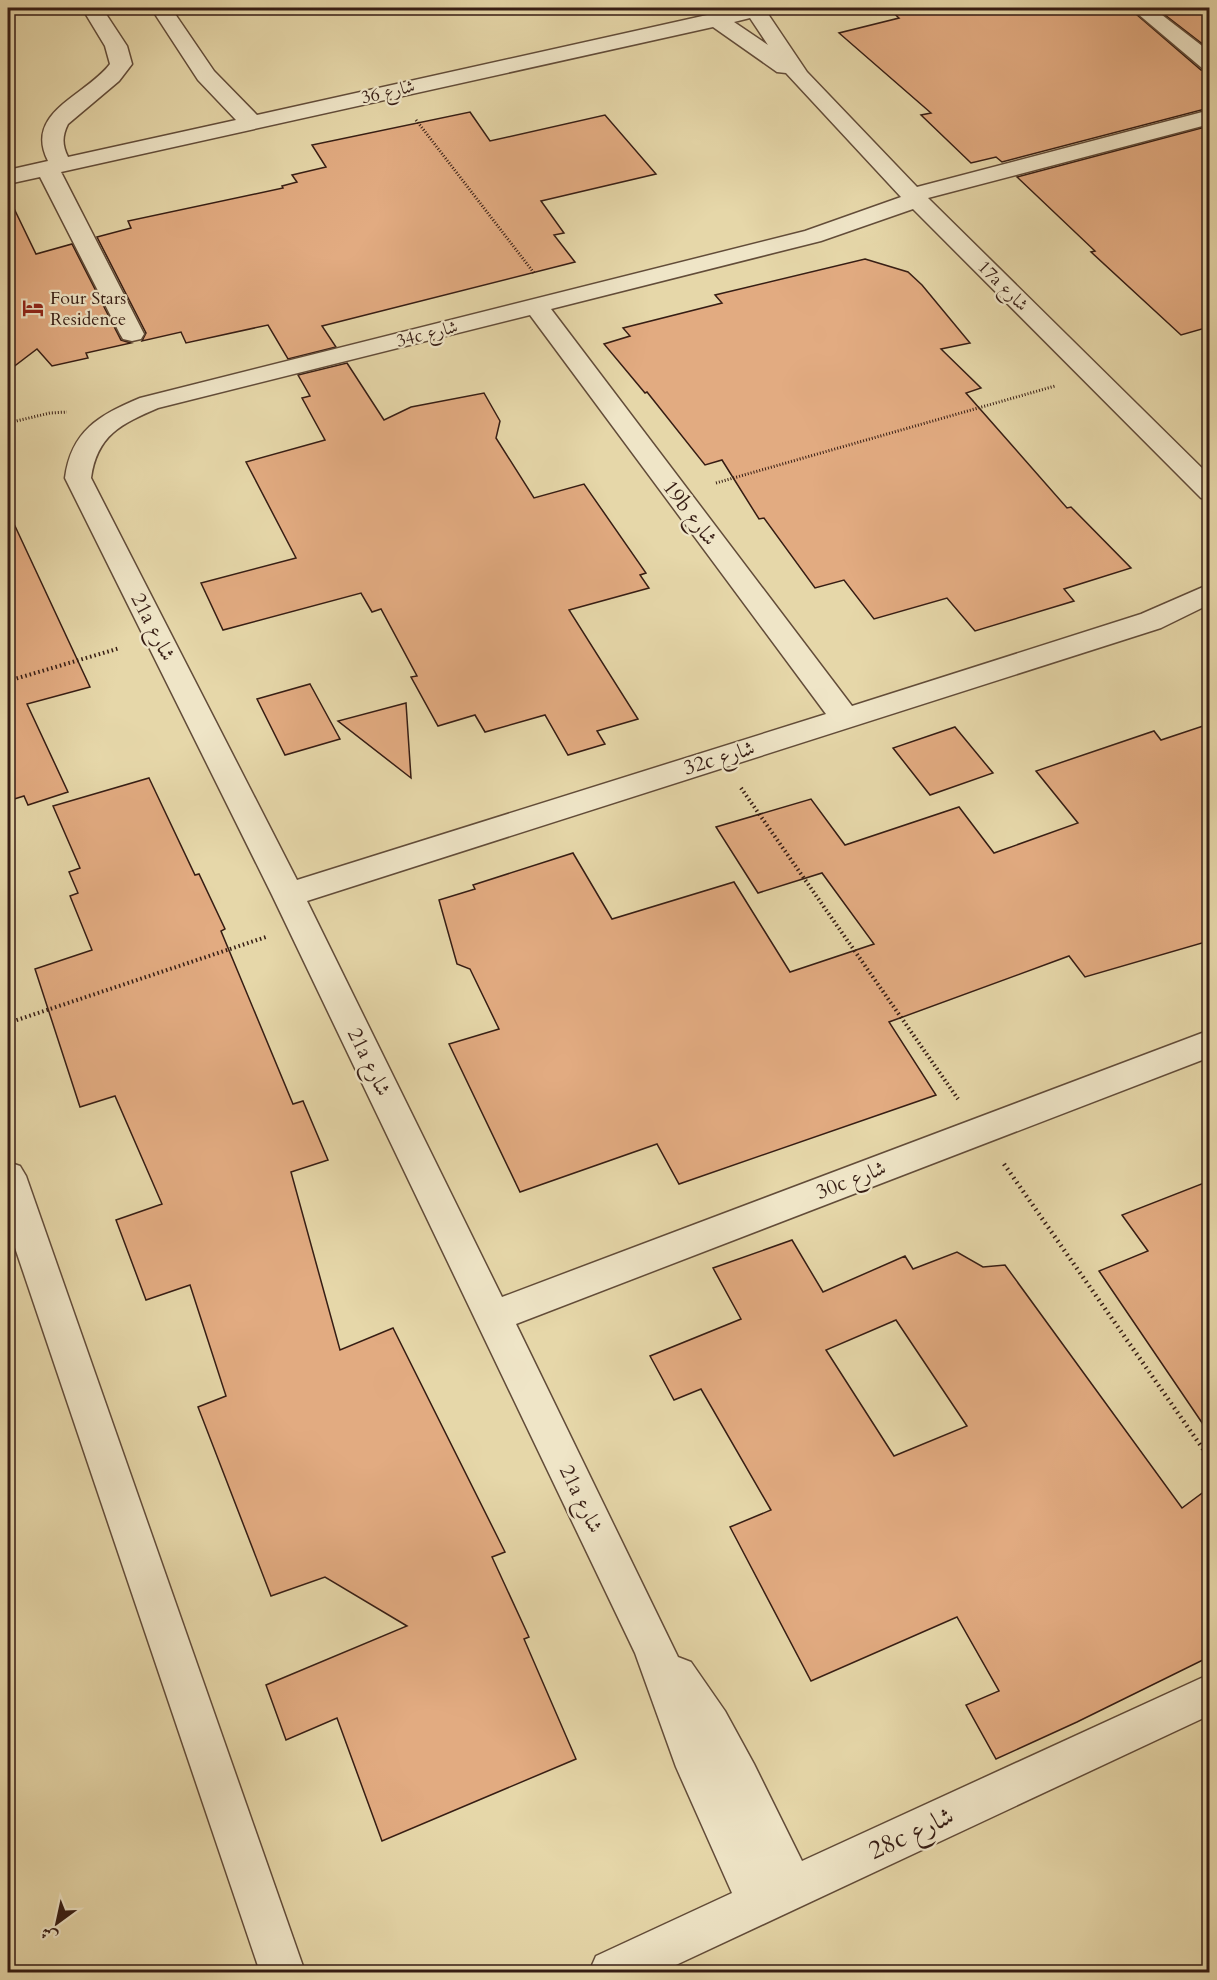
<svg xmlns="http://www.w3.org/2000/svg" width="1217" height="1980" font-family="Cardo,Amiri,serif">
	<rect width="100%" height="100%" fill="#e6d7a9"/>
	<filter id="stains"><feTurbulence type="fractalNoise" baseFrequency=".00333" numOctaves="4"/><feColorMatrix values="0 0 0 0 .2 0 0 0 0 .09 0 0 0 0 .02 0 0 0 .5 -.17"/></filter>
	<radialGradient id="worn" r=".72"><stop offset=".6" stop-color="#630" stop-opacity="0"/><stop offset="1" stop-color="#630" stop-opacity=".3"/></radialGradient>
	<!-- building -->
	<g fill="#e2ab81" stroke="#361d14" stroke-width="1.5" fill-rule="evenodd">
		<polygon points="888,8 1129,8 1201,70 1209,71 1209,108 1002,162 996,157 971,163 921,115 931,113 839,33 899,18"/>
		<polygon points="1156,8 1209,8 1209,49"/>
		<polygon points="470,112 490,141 605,115 656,174 541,201 564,233 554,235 575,262 322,326 336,347 288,359 268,325 186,343 181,332 142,341 146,333 97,237 131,228 128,221 283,188 282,186 297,182 292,175 326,167 312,145"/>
		<polygon points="1209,126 1209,327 1181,335 1091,252 1095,251 1017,177"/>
		<polygon points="8,196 36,254 72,244 121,340 131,343 86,353 88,358 52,366 37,349 8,371"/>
		<polygon points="865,259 908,272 922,285 970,343 941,349 981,388 966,393 1067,508 1071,507 1131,568 1064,589 1074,601 975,631 947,598 874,619 844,580 815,588 764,518 759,519 722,460 705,465 647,392 645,393 604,344 630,336 623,328 722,303 715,295"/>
		<polygon points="347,363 384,420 411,407 484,393 500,421 496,438 534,498 584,484 646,573 640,575 649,588 569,610 638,719 597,731 605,744 568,755 545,715 485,732 475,715 438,726 411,677 417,676 381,609 372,612 361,593 223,630 201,583 296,558 246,462 325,440 302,398 310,396 298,375"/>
		<polygon points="8,511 90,687 27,704 68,792 28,805 24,796 8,801"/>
		<polygon points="310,684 340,739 285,755 257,699"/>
		<polygon points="406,703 411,778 338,721"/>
		<polygon points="1209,724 1209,941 1085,977 1069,956 889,1022 936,1095 679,1184 657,1144 520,1192 449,1044 499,1029 470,969 457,964 439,900 475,889 473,885 573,853 612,919 734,882 790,972 874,944 822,873 758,893 716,827 811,799 845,845 959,807 994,853 1078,823 1036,771 1154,731 1161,740"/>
		<polygon points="955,727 993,773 930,795 893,748"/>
		<polygon points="149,778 195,875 199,874 225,929 221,931 293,1104 303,1101 328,1160 291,1172 340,1350 393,1328 505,1552 492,1557 529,1637 524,1639 576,1759 382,1841 337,1718 286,1740 266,1685 407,1626 325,1577 271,1596 198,1407 226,1396 190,1285 146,1300 116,1220 162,1204 115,1096 80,1107 35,969 92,950 70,896 78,893 69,872 80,868 53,806"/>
		<polygon points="1209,1181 1209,1433 1099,1271 1148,1251 1122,1215"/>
		<path d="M792,1240L823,1292L905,1256L913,1269L957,1252L983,1267L1005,1265L1182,1508L1209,1488V1657L1077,1722L996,1759L966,1705L999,1691L957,1617L811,1681L730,1527L771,1510L701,1389L674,1400L650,1356L741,1319L713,1268ZM896,1320L967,1426L894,1456L826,1350Z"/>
	</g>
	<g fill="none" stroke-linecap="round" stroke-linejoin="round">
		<defs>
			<g id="minor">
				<path d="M82,8H102L127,46L132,64L119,81L68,124C62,136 62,145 68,157L236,120L198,80L151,8H171L214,71L257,115L716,13L742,8H778L775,12L768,14L807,72L917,187L1210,110V124L928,198L1210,476V500L1201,498L913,209L821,241L551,309L852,706L1141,614L1210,584V604L1161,628L307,901L502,1297L1210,1030V1057L516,1324L678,1657L691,1662L725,1711L754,1764L802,1861L1210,1674V1715L661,1972H589L596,1956L732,1893L676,1767L635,1653L272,895L65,478C71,431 99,415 140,398L805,231L901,197L786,73L777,72L713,27L61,172L144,334L141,339L132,341L123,339L120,334L40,177L8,184V170L48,161C23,112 86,96 110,64L105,46ZM750,18L768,45L734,22ZM530,315L826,714L297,880L91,478C97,435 121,424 158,408Z"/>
				<polygon points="1131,8 1153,8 1210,52 1210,69 1202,68"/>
				<polygon points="8,1162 20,1166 26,1176 305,1972 260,1972 8,1227"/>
			</g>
		</defs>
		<!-- minor casing -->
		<use href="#minor" stroke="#624c39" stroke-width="3"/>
		<!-- path-far2 -->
		<g stroke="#361d14" stroke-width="3" stroke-dasharray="1 2" stroke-linecap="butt">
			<polyline points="416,120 534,273"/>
			<polyline points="8,423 50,413 67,412"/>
			<polyline points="716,483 1055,386"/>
		</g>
		<!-- path-far1 -->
		<g stroke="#361d14" stroke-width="4" stroke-dasharray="1.5 3" stroke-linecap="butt">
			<polyline points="8,681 120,648"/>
			<polyline points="741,788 958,1099"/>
			<polyline points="8,1023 266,937"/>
		</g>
		<!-- path -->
		<polyline stroke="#361d14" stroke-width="4.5" stroke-dasharray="1.5 4" stroke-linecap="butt" points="1004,1164 1210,1459"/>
		<!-- minor -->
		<use href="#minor" fill="#efe5c7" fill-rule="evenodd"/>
	</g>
	<!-- icons -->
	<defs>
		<symbol id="hotel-bare" viewBox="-9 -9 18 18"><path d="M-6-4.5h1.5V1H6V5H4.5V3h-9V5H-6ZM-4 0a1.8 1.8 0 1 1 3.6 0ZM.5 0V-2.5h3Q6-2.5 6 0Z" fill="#8f2418" stroke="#efe5c7" stroke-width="2.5" paint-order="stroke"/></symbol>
	</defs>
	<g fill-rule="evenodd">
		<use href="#hotel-bare" x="18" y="293" width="30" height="30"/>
	</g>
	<g text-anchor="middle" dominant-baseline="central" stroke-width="4.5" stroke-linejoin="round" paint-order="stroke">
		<!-- far-street labels -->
		<g font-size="18" fill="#361d14" stroke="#efe5c7">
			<text transform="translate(388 92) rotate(-13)">شارع 36</text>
			<text transform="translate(1003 286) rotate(45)">17a شارع</text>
			<text transform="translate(427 334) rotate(-14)">34c شارع</text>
		</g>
		<!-- far-poi labels -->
		<g font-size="18" fill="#361d14" stroke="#efe5c7" text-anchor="start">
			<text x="50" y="298">Four Stars<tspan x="50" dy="21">Residence</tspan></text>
		</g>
		<!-- street labels -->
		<g font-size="21" fill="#361d14" stroke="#efe5c7">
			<text transform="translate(690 513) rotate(53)">19b شارع</text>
			<text transform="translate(153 627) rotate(63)">21a شارع</text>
			<text transform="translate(719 758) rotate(-17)">32c شارع</text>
			<text transform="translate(369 1062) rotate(64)">21a شارع</text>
			<text transform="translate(851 1180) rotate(-21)">30c شارع</text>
			<text transform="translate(581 1499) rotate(64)">21a شارع</text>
		</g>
		<!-- near-street labels -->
		<g font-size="26" fill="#361d14" stroke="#efe5c7">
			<text transform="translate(911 1833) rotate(-25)">28c شارع</text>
		</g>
	</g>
	<!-- margin -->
	<rect width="1217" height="1980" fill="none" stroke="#e6d7a9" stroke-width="30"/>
	<rect x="9" y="9" width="1199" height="1962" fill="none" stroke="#361d14" stroke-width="3"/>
	<rect x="15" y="15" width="1187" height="1950" fill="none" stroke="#361d14" stroke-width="1.5"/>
	<!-- north arrow -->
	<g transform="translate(57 1923) rotate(213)" stroke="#efe5c7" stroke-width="4.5" paint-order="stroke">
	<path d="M0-4.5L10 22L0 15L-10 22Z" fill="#361d14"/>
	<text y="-9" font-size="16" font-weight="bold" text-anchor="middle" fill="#361d14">ش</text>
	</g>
	<rect width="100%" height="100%" filter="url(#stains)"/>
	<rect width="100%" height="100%" fill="url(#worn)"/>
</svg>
